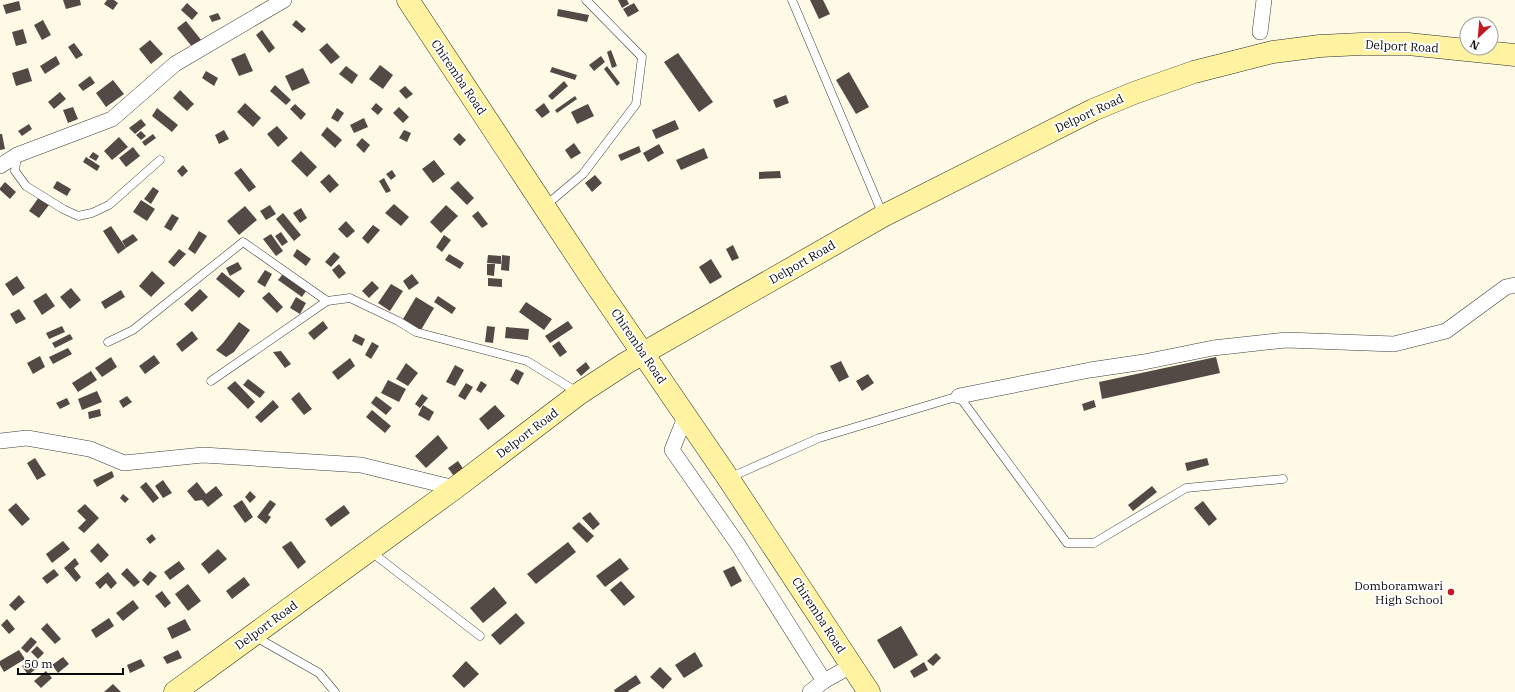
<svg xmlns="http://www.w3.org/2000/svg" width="1515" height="692" font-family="'IBM Plex Serif',serif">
	<rect width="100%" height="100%" fill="#fffae6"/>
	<!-- building -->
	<g fill="#534a45">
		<polygon points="63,0 80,0 81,5 66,9"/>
		<polygon points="107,0 114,0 118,3 113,10 104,4"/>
		<polygon points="618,0 627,0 629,4 622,8"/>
		<polygon points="810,0 823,0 830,14 819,19"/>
		<polygon points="19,1 21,10 6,14 3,5"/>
		<polygon points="187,3 198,13 192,20 181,10"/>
		<polygon points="634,3 639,11 628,17 623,9"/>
		<polygon points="558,9 589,15 587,22 557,16"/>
		<polygon points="218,13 221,19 212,22 209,16"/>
		<polygon points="43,20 51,35 42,40 34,25"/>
		<polygon points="296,20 306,29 302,33 292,25"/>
		<polygon points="186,21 202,41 193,48 177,28"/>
		<polygon points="23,29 27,43 16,46 12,32"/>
		<polygon points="262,30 275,48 269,53 256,35"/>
		<polygon points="150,40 163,54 151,64 139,49"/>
		<polygon points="74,43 83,55 76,59 68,47"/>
		<polygon points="327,43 340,57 331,64 319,50"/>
		<polygon points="611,50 617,66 612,68 607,52"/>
		<polygon points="245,53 253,71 239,76 231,59"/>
		<polygon points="678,53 713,102 699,112 664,62"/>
		<polygon points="56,56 60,64 45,74 40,66"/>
		<polygon points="601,56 605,62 594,71 589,65"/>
		<polygon points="380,65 393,75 383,89 369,79"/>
		<polygon points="346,66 358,75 352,84 339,74"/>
		<polygon points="607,66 620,83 617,86 604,69"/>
		<polygon points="552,67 577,75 575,80 550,72"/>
		<polygon points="28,68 32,81 16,86 12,73"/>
		<polygon points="303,68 310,83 292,91 285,76"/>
		<polygon points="206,71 218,78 214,86 202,78"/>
		<polygon points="849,72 869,107 856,114 836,80"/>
		<polygon points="90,76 95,83 83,91 78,85"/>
		<polygon points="113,80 124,94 106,107 96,93"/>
		<polygon points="564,81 568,86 552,100 548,96"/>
		<polygon points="275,85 291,100 286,105 270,91"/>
		<polygon points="405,86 413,94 406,99 399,91"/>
		<polygon points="180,90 194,104 187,111 173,98"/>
		<polygon points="60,92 66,99 54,109 48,102"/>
		<polygon points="786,95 789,103 776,108 773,100"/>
		<polygon points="575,96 577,99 557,113 555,110"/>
		<polygon points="245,103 261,118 253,127 237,112"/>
		<polygon points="376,103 383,109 378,115 371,109"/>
		<polygon points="544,103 550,112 542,118 535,110"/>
		<polygon points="295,104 306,114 301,120 290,109"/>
		<polygon points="588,104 594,116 577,124 571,112"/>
		<polygon points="73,107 78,119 68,123 63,110"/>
		<polygon points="399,107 409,117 403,123 393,113"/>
		<polygon points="157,108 178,125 172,132 152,116"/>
		<polygon points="337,108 344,113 338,122 331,118"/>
		<polygon points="364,118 368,127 354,133 350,125"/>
		<polygon points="141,119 146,125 135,134 129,128"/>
		<polygon points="675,120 679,129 656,139 652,130"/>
		<polygon points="29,124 32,129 22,136 18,131"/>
		<polygon points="277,126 288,138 278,147 267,134"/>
		<polygon points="327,127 342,140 335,148 321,135"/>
		<polygon points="224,130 229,139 219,144 215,135"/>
		<polygon points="404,130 411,133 407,142 399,138"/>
		<polygon points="141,131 146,136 141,140 136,135"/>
		<polygon points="459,133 466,140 460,146 453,139"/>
		<polygon points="0,134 2,134 5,149 0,150"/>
		<polygon points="153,134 156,138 145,146 142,142"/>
		<polygon points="119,137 128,147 112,160 104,151"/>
		<polygon points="362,138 370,145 364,153 356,145"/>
		<polygon points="574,143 581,153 571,159 565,150"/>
		<polygon points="659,144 664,153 648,162 643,153"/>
		<polygon points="639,146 641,152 621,161 618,155"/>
		<polygon points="133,147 140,156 126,167 119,158"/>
		<polygon points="704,148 708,158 681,170 676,160"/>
		<polygon points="301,151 317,167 307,177 291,161"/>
		<polygon points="93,152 99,156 96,161 89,157"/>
		<polygon points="86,157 100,166 97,171 83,162"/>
		<polygon points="434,160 445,174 433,183 422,169"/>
		<polygon points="183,165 188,171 182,177 177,171"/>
		<polygon points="241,168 256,187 249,192 234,173"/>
		<polygon points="392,170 396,176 391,180 386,174"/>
		<polygon points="780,171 781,178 759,179 759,172"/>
		<polygon points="329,174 339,185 330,193 320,182"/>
		<polygon points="595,175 602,183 592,192 585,183"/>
		<polygon points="384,178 391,191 386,193 379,181"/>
		<polygon points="57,181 71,189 67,196 53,188"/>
		<polygon points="458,181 474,198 467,205 450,188"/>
		<polygon points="5,182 16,192 10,199 0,190 0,188"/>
		<polygon points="153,187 159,191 151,204 144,199"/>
		<polygon points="39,197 49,205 39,218 29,211"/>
		<polygon points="141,200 155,209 147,221 133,212"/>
		<polygon points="394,204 409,217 401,226 385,213"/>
		<polygon points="270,205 276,214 266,220 260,211"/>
		<polygon points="446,205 458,216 441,233 430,222"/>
		<polygon points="245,206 257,220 239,235 227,221"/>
		<polygon points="301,208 307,218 300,223 293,213"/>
		<polygon points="478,211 488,224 482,228 472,216"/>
		<polygon points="283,213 301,235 294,241 276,219"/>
		<polygon points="172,214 179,218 171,231 164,227"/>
		<polygon points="346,221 355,231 347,238 338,229"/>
		<polygon points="373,225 380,230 368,244 362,238"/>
		<polygon points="111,226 126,248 118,254 103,231"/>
		<polygon points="199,231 207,236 195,254 188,249"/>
		<polygon points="281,232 288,242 282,246 275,236"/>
		<polygon points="133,234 138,240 126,248 122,241"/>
		<polygon points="271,234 283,251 276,256 263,239"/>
		<polygon points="444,235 451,240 442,252 436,247"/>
		<polygon points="733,245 739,258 732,261 726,249"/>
		<polygon points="179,249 186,254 174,267 168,262"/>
		<polygon points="297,249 311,259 306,266 293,256"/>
		<polygon points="334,252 340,257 331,267 325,262"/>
		<polygon points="449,254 464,263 460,269 445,260"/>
		<polygon points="488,255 501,256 501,264 487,263"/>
		<polygon points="502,255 510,256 509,271 501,270"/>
		<polygon points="711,259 722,277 710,284 699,267"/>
		<polygon points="238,262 242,269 230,276 226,268"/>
		<polygon points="339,264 346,273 339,279 332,270"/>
		<polygon points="487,264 495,264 494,276 487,275"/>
		<polygon points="265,270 272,274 265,287 257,282"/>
		<polygon points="152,271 165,283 151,297 139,286"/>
		<polygon points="222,272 245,291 239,298 216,279"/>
		<polygon points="283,274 306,291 302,297 278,280"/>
		<polygon points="412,274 419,283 409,290 403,281"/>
		<polygon points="17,276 25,288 13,296 5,284"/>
		<polygon points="488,278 502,279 502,287 488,286"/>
		<polygon points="372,281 379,288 369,298 362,291"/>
		<polygon points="391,284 403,291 390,311 378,303"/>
		<polygon points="71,288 81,300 70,309 60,297"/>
		<polygon points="200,289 208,297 192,312 184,304"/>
		<polygon points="121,290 125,297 105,309 101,302"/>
		<polygon points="269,292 283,307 277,313 262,298"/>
		<polygon points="46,293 55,306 42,315 33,301"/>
		<polygon points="438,296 456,308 452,314 434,302"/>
		<polygon points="296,297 306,303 300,314 290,308"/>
		<polygon points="416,297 434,308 421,330 403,319"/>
		<polygon points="526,302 552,319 544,330 519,312"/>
		<polygon points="19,309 26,319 16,324 10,314"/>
		<polygon points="323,321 328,328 314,340 308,333"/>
		<polygon points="568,321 573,328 550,343 545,336"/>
		<polygon points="239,322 250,330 234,352 226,357 216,350 223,343"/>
		<polygon points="62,326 65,332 49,339 46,333"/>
		<polygon points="487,326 495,327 493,343 485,342"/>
		<polygon points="506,327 529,329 528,340 505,338"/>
		<polygon points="192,331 198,339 182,352 176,344"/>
		<polygon points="70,334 73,339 55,348 52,343"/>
		<polygon points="355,334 365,339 362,346 352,341"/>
		<polygon points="559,341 567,352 560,357 552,346"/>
		<polygon points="372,342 379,346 371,359 365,355"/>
		<polygon points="68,348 72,354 53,364 49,357"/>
		<polygon points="281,351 291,364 285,368 273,352"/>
		<polygon points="154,355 160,363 145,374 139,366"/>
		<polygon points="40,356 45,367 33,374 27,363"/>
		<polygon points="111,357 117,367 102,377 95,368"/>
		<polygon points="1216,357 1220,373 1102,399 1099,382"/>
		<polygon points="350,358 355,366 338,380 332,372"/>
		<polygon points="841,361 849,377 839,382 830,366"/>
		<polygon points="586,362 590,368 581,376 576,370"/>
		<polygon points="406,363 418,373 408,386 396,379"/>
		<polygon points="455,365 464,370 455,386 446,382"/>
		<polygon points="516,369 524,373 518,385 510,380"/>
		<polygon points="91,371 97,380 78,392 72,383"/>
		<polygon points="868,374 874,383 862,391 856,381"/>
		<polygon points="248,379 265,392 260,398 243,385"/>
		<polygon points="388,380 406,389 399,402 381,393"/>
		<polygon points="235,381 255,402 248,409 227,388"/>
		<polygon points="481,381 487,385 481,393 476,390"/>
		<polygon points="466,383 473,387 465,400 458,396"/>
		<polygon points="97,391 102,402 82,410 78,399"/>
		<polygon points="299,392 312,409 304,415 291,399"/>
		<polygon points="422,394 428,398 420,408 415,404"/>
		<polygon points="127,396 132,402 123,408 119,401"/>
		<polygon points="376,396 392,408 386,415 371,403"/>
		<polygon points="67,398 70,404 60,409 56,403"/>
		<polygon points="273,400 279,407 261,423 255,417"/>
		<polygon points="1094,400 1096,407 1084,411 1082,404"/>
		<polygon points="423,405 434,412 429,421 418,415"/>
		<polygon points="495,405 505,416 488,430 479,419"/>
		<polygon points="100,409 101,416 89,419 88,412"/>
		<polygon points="372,410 391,426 385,433 366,417"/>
		<polygon points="438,435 448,448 426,468 415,456"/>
		<polygon points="35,458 46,475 37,480 27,463"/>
		<polygon points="1207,458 1209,465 1187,471 1185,463"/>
		<polygon points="458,461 466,473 456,479 448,468"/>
		<polygon points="112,471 114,477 97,487 93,480"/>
		<polygon points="163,480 172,493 163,498 155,486"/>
		<polygon points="146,482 159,498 153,503 140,487"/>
		<polygon points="197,482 206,494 216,486 223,495 208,507 202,500 195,501 187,491"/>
		<polygon points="1152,486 1157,492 1133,511 1128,505"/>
		<polygon points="250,491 256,497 250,503 245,497"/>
		<polygon points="123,494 129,499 125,503 120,498"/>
		<polygon points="242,500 253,517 245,523 233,506"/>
		<polygon points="270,500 276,504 268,515 271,517 266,524 257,517"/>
		<polygon points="1203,501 1217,519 1209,526 1194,508"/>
		<polygon points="16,503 30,519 22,526 8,510"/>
		<polygon points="85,504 99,518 84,533 78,528 86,520 77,511"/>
		<polygon points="344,505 350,513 331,527 325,519"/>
		<polygon points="590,512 600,524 593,530 582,518"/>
		<polygon points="579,522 594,536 587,543 572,528"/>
		<polygon points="152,534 156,539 150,544 146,539"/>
		<polygon points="63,541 70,549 52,563 46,554"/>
		<polygon points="291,541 306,562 298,569 282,547"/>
		<polygon points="568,542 576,552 536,584 527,574"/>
		<polygon points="98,543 109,555 101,563 90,551"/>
		<polygon points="218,549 227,559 209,574 201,564"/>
		<polygon points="75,558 79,564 74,568 81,577 76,582 64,568"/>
		<polygon points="620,558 629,569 605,587 596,576"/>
		<polygon points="179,561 185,569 170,580 164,572"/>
		<polygon points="734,566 742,581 731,587 723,571"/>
		<polygon points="127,568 140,582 134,587 121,574"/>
		<polygon points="54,569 59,575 47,584 42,578"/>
		<polygon points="150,571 157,576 148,586 142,580"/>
		<polygon points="108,572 117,583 111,589 106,583 100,589 95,583"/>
		<polygon points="244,577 250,585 232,599 226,591"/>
		<polygon points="621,581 635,597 624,606 610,590"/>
		<polygon points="188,584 201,601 188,611 175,594"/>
		<polygon points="494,587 507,603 483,623 470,608"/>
		<polygon points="162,591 171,603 165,608 155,596"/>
		<polygon points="19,595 25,602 15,611 9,605"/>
		<polygon points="133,600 139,608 123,621 116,613"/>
		<polygon points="516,613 525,623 500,645 491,635"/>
		<polygon points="109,618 114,626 96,638 91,630"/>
		<polygon points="7,619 15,629 9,634 1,625"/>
		<polygon points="185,619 191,630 172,639 167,628"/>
		<polygon points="47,623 61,639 55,644 41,629"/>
		<polygon points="901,626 918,655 894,669 877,640"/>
		<polygon points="31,637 37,642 27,653 21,648"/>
		<polygon points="37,646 44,653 38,659 31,652"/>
		<polygon points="19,650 25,659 4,672 0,665 0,661"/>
		<polygon points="178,650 182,658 167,664 163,657"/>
		<polygon points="695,652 703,666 684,678 675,665"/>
		<polygon points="936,653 941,658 933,666 927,661"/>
		<polygon points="63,657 69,664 58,673 52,665"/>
		<polygon points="141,659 145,666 130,673 127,665"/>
		<polygon points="30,661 36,669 28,675 22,666"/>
		<polygon points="466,661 479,674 464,688 452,676"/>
		<polygon points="924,662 928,670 914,678 910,671"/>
		<polygon points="660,667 672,679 663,689 650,677"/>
		<polygon points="46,671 52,678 41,688 34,681"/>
		<polygon points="636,675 641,683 628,691 629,692 615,692 614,690"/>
		<polygon points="113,684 121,692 104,692"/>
	</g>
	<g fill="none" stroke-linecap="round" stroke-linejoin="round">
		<defs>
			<g id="lane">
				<polyline points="792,0 883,215"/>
				<polyline points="17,155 15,171 26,186 63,209 78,216 92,213 109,205 160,160"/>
				<polyline points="545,206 583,174 636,104 642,57 586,0"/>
				<polyline points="108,342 133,330 243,242 327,301 350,298 398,321 416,332 527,361 577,392"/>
				<polyline points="211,381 327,301"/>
				<polyline points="729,478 819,438 959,396 1067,543 1094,543 1186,488 1283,479"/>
				<polyline points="370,551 480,636"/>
				<polyline points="254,636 319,673 335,692"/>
			</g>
			<g id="street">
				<polyline points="1260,32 1264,0"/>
				<polyline points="0,166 17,155 112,119 175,64 284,0"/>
				<polyline points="959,396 1090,370 1144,362 1213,348 1286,340 1394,344 1446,331 1506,287 1515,285"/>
				<polyline points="686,415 672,450 737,543 824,681"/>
				<polyline points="0,441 27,438 90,449 124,463 203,455 361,465 455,488"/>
				<polyline points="810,692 824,681 851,666"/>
			</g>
			<g id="secondary">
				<polyline points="408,0 592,279 728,478 869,692"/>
				<polyline points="175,692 455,488 580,393 626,363 883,216 1093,110 1134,93 1194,72 1273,52 1320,46 1361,44 1408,44 1515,55"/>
			</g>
		</defs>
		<!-- lane casing -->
		<use href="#lane" stroke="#3d3d3d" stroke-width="9"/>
		<!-- street casing -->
		<use href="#street" stroke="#3d3d3d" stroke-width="16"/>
		<!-- secondary casing -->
		<use href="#secondary" stroke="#2c2c2c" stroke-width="23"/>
		<!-- lane -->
		<use href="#lane" stroke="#fff" stroke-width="8"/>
		<!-- street -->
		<use href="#street" stroke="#fff" stroke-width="15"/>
		<!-- secondary -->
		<use href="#secondary" stroke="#fff3a1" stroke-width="22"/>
	</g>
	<!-- markers -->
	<circle fill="#c41823" stroke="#fff" stroke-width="1.5" cx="1451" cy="592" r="4"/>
	<g text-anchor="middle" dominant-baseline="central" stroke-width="4" stroke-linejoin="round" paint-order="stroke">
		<!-- street labels -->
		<g font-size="12" fill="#0a0a0a" stroke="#fff">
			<text transform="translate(1402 46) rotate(3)">Delport Road</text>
			<text transform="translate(459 77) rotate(56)">Chiremba Road</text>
			<text transform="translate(1089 113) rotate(-25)">Delport Road</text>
			<text transform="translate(802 262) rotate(-30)">Delport Road</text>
			<text transform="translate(639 346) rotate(56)">Chiremba Road</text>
			<text transform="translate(527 433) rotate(-37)">Delport Road</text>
			<text transform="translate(819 615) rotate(57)">Chiremba Road</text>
			<text transform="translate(266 625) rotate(-36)">Delport Road</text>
		</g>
		<!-- poi labels -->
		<g font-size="12" fill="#0a0a0a" stroke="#fff" text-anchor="end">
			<text x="1443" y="585">Domboramwari<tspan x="1443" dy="14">High School</tspan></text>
		</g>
	</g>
	<!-- north arrow -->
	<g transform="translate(1479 36) rotate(206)"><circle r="19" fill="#ffffff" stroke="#9d9d9d"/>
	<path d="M0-3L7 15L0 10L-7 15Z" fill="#c41823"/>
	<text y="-6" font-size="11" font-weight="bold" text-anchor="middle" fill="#0a0a0a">N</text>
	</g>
	<!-- scale -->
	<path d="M18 668v6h105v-6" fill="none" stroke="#0a0a0a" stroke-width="2"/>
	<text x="24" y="668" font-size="12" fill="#0a0a0a" stroke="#ffffff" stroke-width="3" paint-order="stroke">50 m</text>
</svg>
